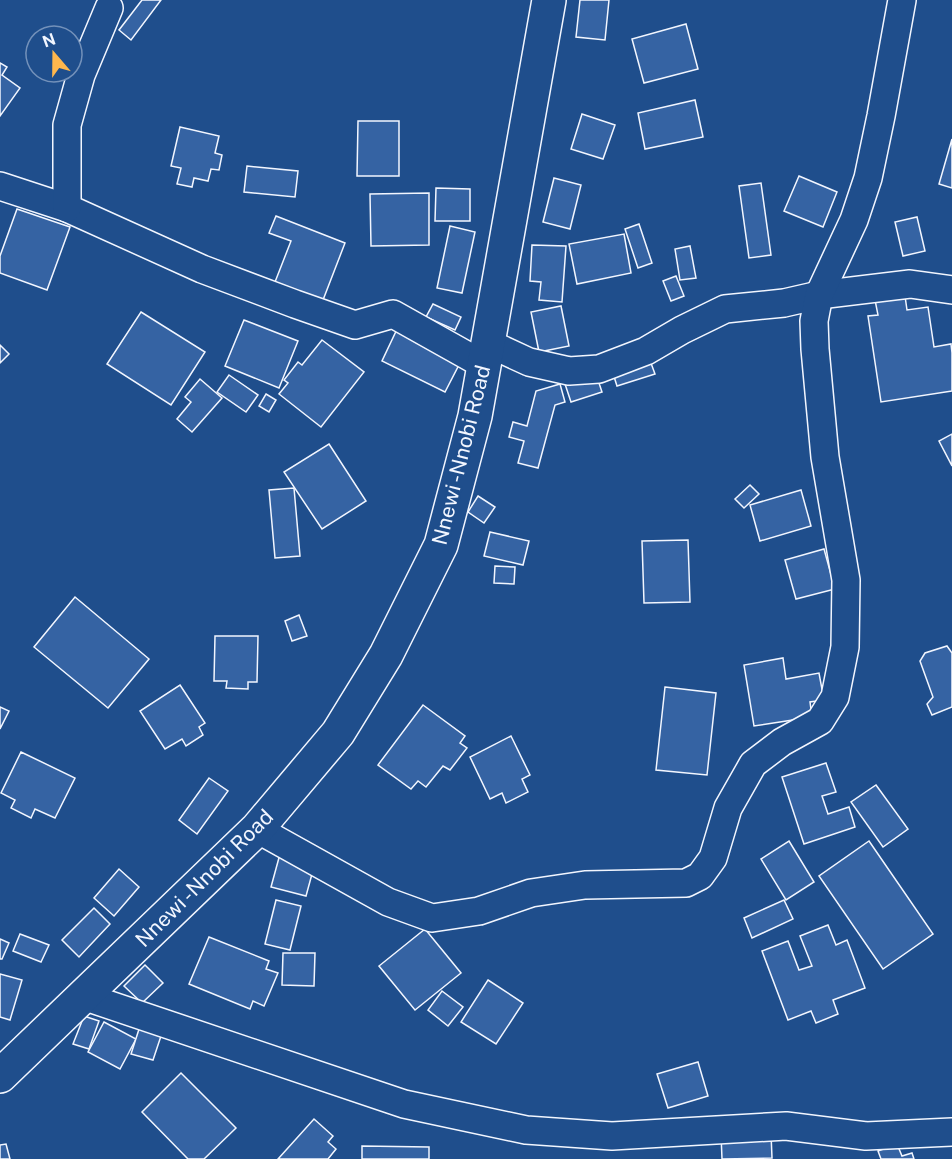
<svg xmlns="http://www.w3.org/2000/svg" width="952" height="1159" font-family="'Public Sans',sans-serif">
	<rect width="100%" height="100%" fill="#1f4e8c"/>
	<!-- building -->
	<g fill="#3563a3" stroke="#f2f6ff" stroke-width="1.5">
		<polygon points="142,0 161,0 131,40 119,30"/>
		<polygon points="580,0 609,0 605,40 576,37"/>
		<polygon points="686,24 698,69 644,83 632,39"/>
		<polygon points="0,63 7,67 2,75 20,88 0,116"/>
		<polygon points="695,100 703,137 645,149 638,113"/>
		<polygon points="582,114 615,125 603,159 571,149"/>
		<polygon points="358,121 399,121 399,176 357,176"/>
		<polygon points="180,127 219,136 215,153 222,155 219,170 211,169 208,181 194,178 192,187 177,184 181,168 171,166"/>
		<polygon points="952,139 952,188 939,184"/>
		<polygon points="247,166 298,171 295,197 244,192"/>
		<polygon points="799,176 837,192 823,227 784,211"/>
		<polygon points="554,178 581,185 570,229 543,222"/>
		<polygon points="761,183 771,255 749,258 739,186"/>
		<polygon points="436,188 470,189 470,221 435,221"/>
		<polygon points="429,193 429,245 371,246 370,194"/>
		<polygon points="17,209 70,227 47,290 0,273 0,256"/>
		<polygon points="276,216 345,243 323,300 275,282 291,241 269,233"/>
		<polygon points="917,217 925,251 903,256 895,222"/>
		<polygon points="639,224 652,263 638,268 625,229"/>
		<polygon points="450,226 475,232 462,293 437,288"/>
		<polygon points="624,234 631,273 577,284 569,244"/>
		<polygon points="532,245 566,246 562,302 539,300 541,282 530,281"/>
		<polygon points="690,246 696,278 680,280 675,249"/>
		<polygon points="676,276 684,296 671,301 663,281"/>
		<polygon points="905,296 907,310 928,307 934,347 951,344 952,353 952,391 881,402 868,316 878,315 875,300"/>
		<polygon points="433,304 461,317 455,330 426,317"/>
		<polygon points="561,306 569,346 539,352 531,312"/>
		<polygon points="141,312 205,352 171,405 107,364"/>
		<polygon points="244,320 298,341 279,388 225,366"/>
		<polygon points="399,325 463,357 445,392 382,361"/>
		<polygon points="322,340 364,372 321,427 279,394 288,383 284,380 298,362 302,365"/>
		<polygon points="0,345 9,354 0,363"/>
		<polygon points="648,355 655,374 617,386 611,367"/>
		<polygon points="595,371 602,392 571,402 564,381"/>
		<polygon points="229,375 258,395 246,412 217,392"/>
		<polygon points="200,379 222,398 192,432 177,419 191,402 185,397"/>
		<polygon points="560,384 565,402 555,405 538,468 518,463 524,441 509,437 513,422 527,426 536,391"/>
		<polygon points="266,394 276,400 269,412 259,406"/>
		<polygon points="952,434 952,466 939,441"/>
		<polygon points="329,444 366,501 322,529 284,472"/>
		<polygon points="750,485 759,494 744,508 735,499"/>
		<polygon points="294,488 300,556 275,558 269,490"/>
		<polygon points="801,490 811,526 760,541 750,505"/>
		<polygon points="478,496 495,507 484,523 468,512"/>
		<polygon points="490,532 529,541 523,565 484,556"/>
		<polygon points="688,540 690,602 644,603 642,541"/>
		<polygon points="824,549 835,589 796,599 785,560"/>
		<polygon points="495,566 515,567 514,584 494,583"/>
		<polygon points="75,597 149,659 108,708 34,647"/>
		<polygon points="299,615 307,636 292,641 285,621"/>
		<polygon points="215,636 258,636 257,682 248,682 248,689 226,688 227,681 214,681"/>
		<polygon points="947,646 952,653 952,707 932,715 927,704 933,697 920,661 925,653"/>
		<polygon points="783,658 786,679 819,673 824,700 810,702 812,717 754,726 744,665"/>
		<polygon points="180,685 205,723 199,727 203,735 186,746 182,739 165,749 140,711"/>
		<polygon points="665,687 716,693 707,775 656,770"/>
		<polygon points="423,705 465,736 460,743 467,748 450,770 443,766 426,787 418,781 411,789 378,765"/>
		<polygon points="0,707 9,711 0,729"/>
		<polygon points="511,736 530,775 522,779 528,792 506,803 502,793 490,799 470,757"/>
		<polygon points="21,752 75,778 55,818 35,809 31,818 11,808 15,800 1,793"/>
		<polygon points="826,763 836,792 822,796 828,814 849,807 855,827 804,844 782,777"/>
		<polygon points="209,778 228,791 197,834 179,820"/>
		<polygon points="876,785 908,829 883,847 851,802"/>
		<polygon points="789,841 814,882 786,900 761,859"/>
		<polygon points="869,841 933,934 883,969 819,876"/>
		<polygon points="280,854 315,863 306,896 271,887"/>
		<polygon points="119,869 139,887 114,916 94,898"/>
		<polygon points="276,900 301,906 290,950 265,944"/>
		<polygon points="784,900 793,919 752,938 744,918"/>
		<polygon points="94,908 110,924 79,957 62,940"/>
		<polygon points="828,925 836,945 847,940 865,988 833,1000 838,1014 816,1023 811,1011 788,1020 762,951 788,941 799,970 812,966 800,936"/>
		<polygon points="425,929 461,973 415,1010 379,966"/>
		<polygon points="20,934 49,945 41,962 13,951"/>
		<polygon points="209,937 269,961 266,969 278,973 264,1006 253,1001 250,1009 189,984"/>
		<polygon points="0,939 9,943 2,959 0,959"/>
		<polygon points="283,953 315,953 314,986 282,985"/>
		<polygon points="145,965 163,983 142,1003 124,986"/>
		<polygon points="0,974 22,980 10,1020 0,1017"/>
		<polygon points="488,980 523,1003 496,1044 461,1022"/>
		<polygon points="442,991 463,1007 448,1026 428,1010"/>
		<polygon points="84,1016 99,1021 89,1049 73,1044"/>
		<polygon points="104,1022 136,1039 120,1069 88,1052"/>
		<polygon points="141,1023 163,1030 153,1060 131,1054"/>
		<polygon points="698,1062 708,1096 668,1108 657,1074"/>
		<polygon points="181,1073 236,1128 204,1159 188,1159 142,1112"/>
		<polygon points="314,1119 333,1136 328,1142 336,1149 328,1159 278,1159"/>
		<polygon points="771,1133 772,1158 722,1159 721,1134"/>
		<polygon points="6,1144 10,1159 0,1159 0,1145"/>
		<polygon points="897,1144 902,1156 912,1153 914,1159 881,1159 878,1151"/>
		<polygon points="362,1146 429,1147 429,1159 362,1159"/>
	</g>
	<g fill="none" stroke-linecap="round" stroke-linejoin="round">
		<defs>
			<g id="minor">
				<polyline points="0,186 67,208 202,269 295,304 355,325 393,314 484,365"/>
				<polyline points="67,208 67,125 81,75 109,8"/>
				<polyline points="488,343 529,362 569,371 599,369 646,351 682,330 725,309 784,303 819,295 910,284 952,290"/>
				<polyline points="257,829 388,902 432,918 479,911 531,893 585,885 686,883 700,876 713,858 728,808 753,764 782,742 820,721 835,697 845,647 846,580 825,457 815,349 814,321 819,295 854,220 868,178 881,116 902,0"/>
				<polyline points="83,996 404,1104 526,1130 612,1136 786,1126 866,1136 952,1132"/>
			</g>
			<polyline id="major" points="0,1076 257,829 338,733 386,655 441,545 475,416 549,0"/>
		</defs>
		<!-- minor casing -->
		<use href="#minor" stroke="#f2f6ff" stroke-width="30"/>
		<!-- major casing -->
		<use href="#major" stroke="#f2f6ff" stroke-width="36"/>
		<!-- minor -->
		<use href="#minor" stroke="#1f4e8c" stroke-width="27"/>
		<!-- major -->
		<use href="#major" stroke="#1f4e8c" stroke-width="33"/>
	</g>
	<g text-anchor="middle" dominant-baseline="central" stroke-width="4.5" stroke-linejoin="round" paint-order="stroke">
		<!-- street labels -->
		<g font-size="21" fill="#f2f6ff" stroke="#1f4e8c">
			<text transform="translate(461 455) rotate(-76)">Nnewi -Nnobi Road</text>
			<text transform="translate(204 878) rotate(-45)">Nnewi -Nnobi Road</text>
		</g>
	</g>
	<!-- north arrow -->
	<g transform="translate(54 54) rotate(340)"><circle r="28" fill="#1f4e8c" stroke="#7391ba" stroke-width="1.5"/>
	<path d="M0-4.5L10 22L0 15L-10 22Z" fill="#ffb74d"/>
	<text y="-9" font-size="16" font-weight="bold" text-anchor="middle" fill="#f2f6ff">N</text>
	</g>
</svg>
